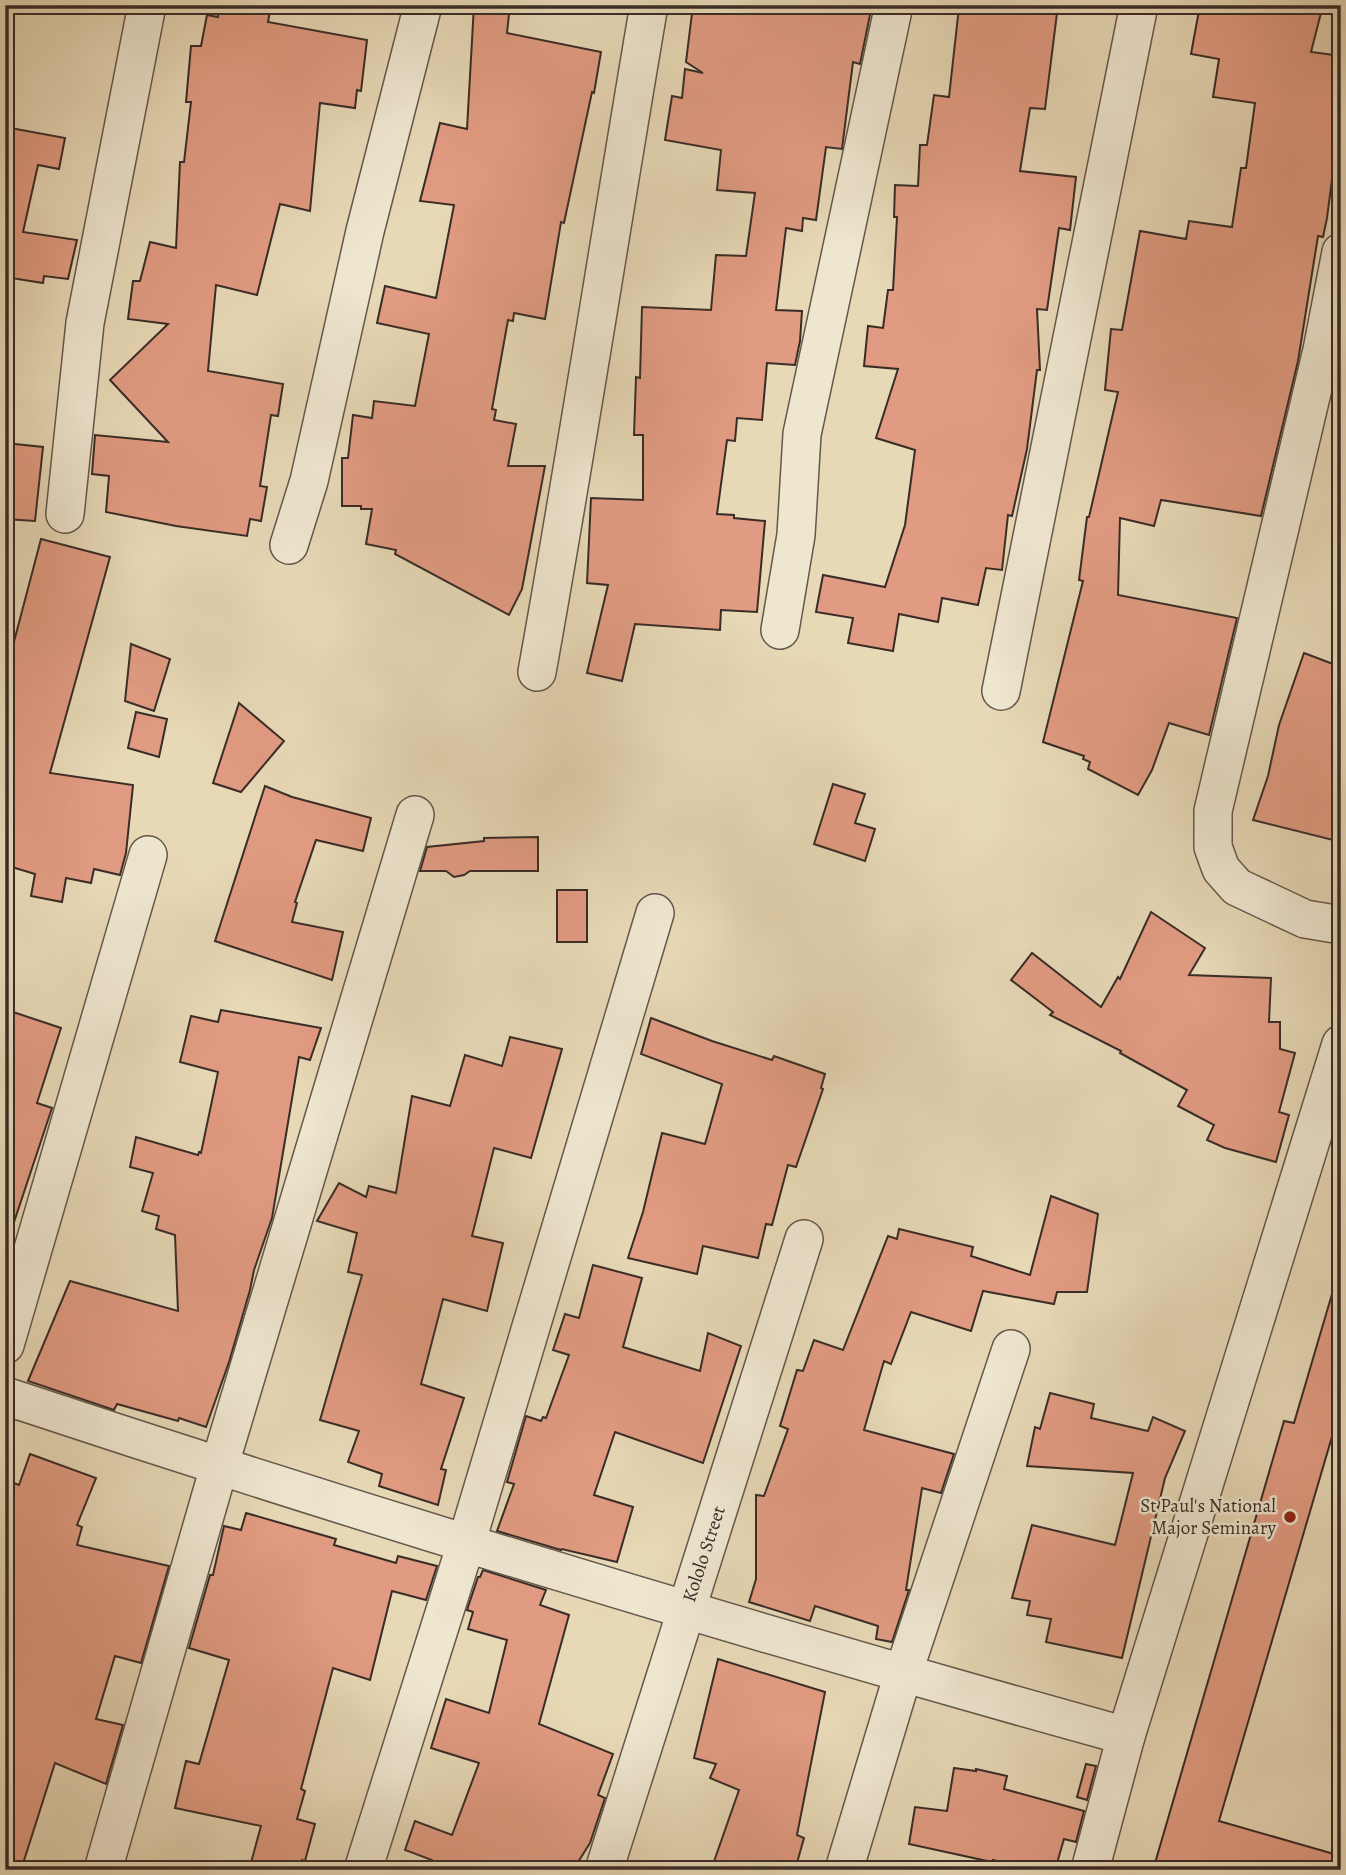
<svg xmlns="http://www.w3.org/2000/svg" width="1346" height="1875" font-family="Alegreya,serif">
	<rect width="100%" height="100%" fill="#e7d8b6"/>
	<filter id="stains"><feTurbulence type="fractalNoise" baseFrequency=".00286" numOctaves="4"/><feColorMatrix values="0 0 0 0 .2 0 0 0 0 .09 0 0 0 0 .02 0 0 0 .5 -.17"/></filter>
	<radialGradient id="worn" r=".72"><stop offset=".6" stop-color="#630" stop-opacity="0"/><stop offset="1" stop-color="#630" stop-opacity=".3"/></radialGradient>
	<!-- building -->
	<g fill="#e19b82" stroke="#392c27" stroke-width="2">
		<polygon points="220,5 271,5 268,22 367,40 361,91 357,90 355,108 320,103 310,211 280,204 257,295 216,285 208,371 283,384 278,416 271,415 260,486 267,487 261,521 250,519 247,536 176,526 106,512 109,476 92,474 95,435 168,442 110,380 168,324 128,319 133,281 140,281 150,242 176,248 180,162 184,162 191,102 186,102 191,46 201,46 207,15 218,17"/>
		<polygon points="474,5 510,5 507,33 601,52 594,93 592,92 564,223 561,222 545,319 514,313 513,321 508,320 492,409 496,410 494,420 516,424 508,466 545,466 522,589 509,615 395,554 396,550 366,544 372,509 361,509 361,506 342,506 342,458 348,458 353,415 372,418 374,401 415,406 429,334 377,323 385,286 436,298 454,205 420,201 440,123 467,129"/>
		<polygon points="693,5 872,5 860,64 853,62 842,149 826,147 816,220 803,218 802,231 786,228 776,310 802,311 800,341 795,365 767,363 762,420 737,418 735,441 727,440 717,514 734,515 734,518 765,521 757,612 721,610 720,630 635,624 622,681 587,673 608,585 587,583 591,498 643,500 643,435 634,435 636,377 640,378 642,307 711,310 716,255 746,256 755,193 717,190 721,150 665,140 672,96 682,98 685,69 703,73 686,62"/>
		<polygon points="996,5 1058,5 1045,109 1030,108 1020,171 1076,177 1070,230 1059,228 1047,310 1037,309 1040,370 1037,370 1027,449 1012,516 1008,515 1002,570 986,568 978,605 942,598 938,622 899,614 893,651 848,643 853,618 816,612 823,575 885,587 905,525 915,450 876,438 898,369 864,366 868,326 883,328 888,290 893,290 897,217 894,217 895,185 918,186 920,145 927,145 934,95 949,97 959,7 995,11"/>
		<polygon points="1200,5 1323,5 1311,52 1341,56 1341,110 1327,218 1323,237 1318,236 1298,361 1261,516 1161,500 1154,526 1120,518 1118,595 1237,618 1209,735 1169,723 1152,770 1138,795 1088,769 1090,762 1083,759 1084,756 1043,742 1083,581 1079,580 1087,517 1089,517 1118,392 1105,390 1111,329 1122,330 1140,231 1186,239 1189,221 1232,227 1241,168 1246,168 1255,103 1213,97 1219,59 1191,54"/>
		<polygon points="5,127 65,138 59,169 38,165 23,232 77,240 68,279 44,276 43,283 5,277"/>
		<polygon points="5,443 43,447 35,521 5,519"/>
		<polygon points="41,539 110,557 50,773 133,785 126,853 120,875 94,869 91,883 66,878 62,902 31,896 35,874 5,865 5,676"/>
		<polygon points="131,644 170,659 154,711 125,701"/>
		<polygon points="1304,653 1341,667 1341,842 1253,820 1268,776 1279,725"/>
		<polygon points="239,703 284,741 241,792 213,783"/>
		<polygon points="136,712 167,719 159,757 128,748"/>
		<polygon points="833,784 865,794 855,823 875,829 865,861 814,844"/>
		<polygon points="265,786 292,797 371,818 363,851 316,840 295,902 297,903 292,922 343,932 332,980 215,941"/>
		<polygon points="538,837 538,871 470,871 464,875 454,877 446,871 420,871 427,847 484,841 484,838"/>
		<rect x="557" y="890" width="30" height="52"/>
		<polygon points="1151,912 1205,948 1189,975 1271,978 1269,1022 1280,1022 1280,1049 1295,1053 1279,1112 1289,1115 1276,1162 1225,1148 1207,1140 1214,1125 1178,1106 1187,1090 1120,1053 1121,1051 1050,1015 1053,1012 1011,980 1032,953 1101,1007 1118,977 1120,979"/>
		<polygon points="221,1010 321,1028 310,1060 299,1057 272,1218 254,1270 250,1290 229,1362 206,1427 179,1418 178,1421 117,1404 114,1410 28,1381 70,1281 178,1311 175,1235 156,1229 159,1216 142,1211 153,1173 130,1167 136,1137 198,1155 199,1152 201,1153 218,1072 180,1062 191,1016 218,1022"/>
		<polygon points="13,1012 61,1028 37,1103 52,1108 11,1231 5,1230 5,1037"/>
		<polygon points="651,1018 712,1041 772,1060 774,1056 825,1074 821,1088 823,1089 796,1167 788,1165 772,1225 766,1224 758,1258 703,1246 697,1274 628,1258 643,1212 662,1133 705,1144 722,1084 641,1054"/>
		<polygon points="510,1037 562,1049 531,1158 494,1148 472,1236 503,1243 487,1311 443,1299 421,1384 464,1398 441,1469 446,1470 438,1505 379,1486 382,1474 348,1462 359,1431 320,1420 362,1275 348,1272 357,1233 317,1221 339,1183 366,1197 369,1186 396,1193 412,1096 450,1106 465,1055 502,1066"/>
		<polygon points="1051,1196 1098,1214 1087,1292 1057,1292 1054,1304 983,1291 971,1331 911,1312 891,1364 884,1361 864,1430 954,1454 941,1493 922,1488 906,1590 909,1590 892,1642 876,1639 878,1626 815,1606 810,1621 749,1602 756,1579 756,1495 764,1496 788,1429 780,1426 797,1370 803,1371 814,1340 843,1350 888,1236 897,1239 899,1229 973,1247 971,1256 1030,1275"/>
		<polygon points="593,1265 642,1278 623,1347 700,1371 708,1333 741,1346 703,1463 615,1432 594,1495 633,1507 617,1562 562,1549 561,1550 497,1531 514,1484 507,1482 526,1416 541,1421 543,1417 546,1418 569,1355 553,1350 565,1314 579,1318"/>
		<polygon points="1332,1294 1341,1295 1341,1406 1219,1821 1341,1856 1341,1870 1153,1870 1284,1421 1294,1423"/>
		<polygon points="1050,1393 1094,1404 1091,1418 1148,1431 1153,1417 1185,1431 1165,1478 1122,1658 1046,1642 1051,1619 1027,1615 1030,1601 1012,1598 1032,1525 1115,1545 1133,1473 1027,1466 1035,1427 1040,1429"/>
		<polygon points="30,1454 96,1478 77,1525 82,1527 77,1545 169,1566 141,1663 115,1656 96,1719 123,1725 106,1784 55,1763 21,1870 5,1870 5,1499 11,1482 19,1485"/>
		<polygon points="246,1513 336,1539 334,1545 396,1563 398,1556 437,1566 426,1600 392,1591 370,1680 333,1668 301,1789 305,1791 297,1819 315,1824 305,1861 302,1860 299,1870 249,1870 261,1826 175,1808 186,1761 199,1764 229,1660 189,1648 210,1575 213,1575 224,1526 241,1530"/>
		<polygon points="483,1570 546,1590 540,1605 569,1615 539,1724 613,1754 598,1795 605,1798 590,1843 573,1870 429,1870 432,1860 405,1850 415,1821 452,1835 479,1763 431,1748 446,1699 489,1713 507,1640 468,1629 473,1612 467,1610 478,1577 480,1577"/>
		<polygon points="718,1659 825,1692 797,1835 804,1838 795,1870 711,1870 739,1790 710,1778 716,1764 694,1758"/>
		<polygon points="1086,1764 1096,1766 1087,1800 1077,1797"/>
		<polygon points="954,1768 976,1771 976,1769 1007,1776 1004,1789 1084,1811 1076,1842 1064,1839 1055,1870 1029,1870 993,1860 992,1862 909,1844 915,1807 947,1811"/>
	</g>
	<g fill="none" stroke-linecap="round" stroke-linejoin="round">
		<defs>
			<g id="street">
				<polyline points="1341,252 1322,350 1213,811 1213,847 1221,869 1237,887 1305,919 1341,925"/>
				<polyline points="65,514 85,323 147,5"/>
				<polyline points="289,545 309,481 365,231 423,5"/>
				<polyline points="780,630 796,535 802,434 894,5"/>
				<path d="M537,672C577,450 611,227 649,5"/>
				<polyline points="1001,691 1139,5"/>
				<polyline points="5,1345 148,855"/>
				<path d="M5,1396C376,1519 750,1632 1126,1736"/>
				<polyline points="103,1870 219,1467 415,815"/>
				<polyline points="363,1870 466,1544 655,913"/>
				<polyline points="604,1870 804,1239"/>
				<polyline points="844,1870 903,1674 1011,1349"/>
				<polyline points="1090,1870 1126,1736 1341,1044"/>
			</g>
		</defs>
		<!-- street casing -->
		<use href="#street" stroke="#64574b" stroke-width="40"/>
		<!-- street -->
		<use href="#street" stroke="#efe6d0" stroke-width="37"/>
	</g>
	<!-- markers -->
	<circle fill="#8f2418" stroke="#efe6d0" stroke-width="2.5" cx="1290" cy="1517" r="7"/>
	<g text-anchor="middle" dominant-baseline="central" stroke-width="5" stroke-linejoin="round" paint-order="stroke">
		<!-- poi labels -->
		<g font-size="19" fill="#392c27" stroke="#efe6d0" text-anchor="end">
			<text x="1276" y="1506">St Paul's National<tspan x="1276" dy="22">Major Seminary</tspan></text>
		</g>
		<!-- street labels -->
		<g font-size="19" fill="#392c27" stroke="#efe6d0">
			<text transform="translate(704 1554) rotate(-72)">Kololo Street</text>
		</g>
	</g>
	<!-- margin -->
	<rect width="1346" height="1875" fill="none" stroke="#e7d8b6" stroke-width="28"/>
	<rect x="7" y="7" width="1332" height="1861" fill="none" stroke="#392c27" stroke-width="3.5"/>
	<rect x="14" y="14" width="1318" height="1847" fill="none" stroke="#392c27" stroke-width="2"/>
	<rect width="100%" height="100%" filter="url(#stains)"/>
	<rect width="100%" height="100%" fill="url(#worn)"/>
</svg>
